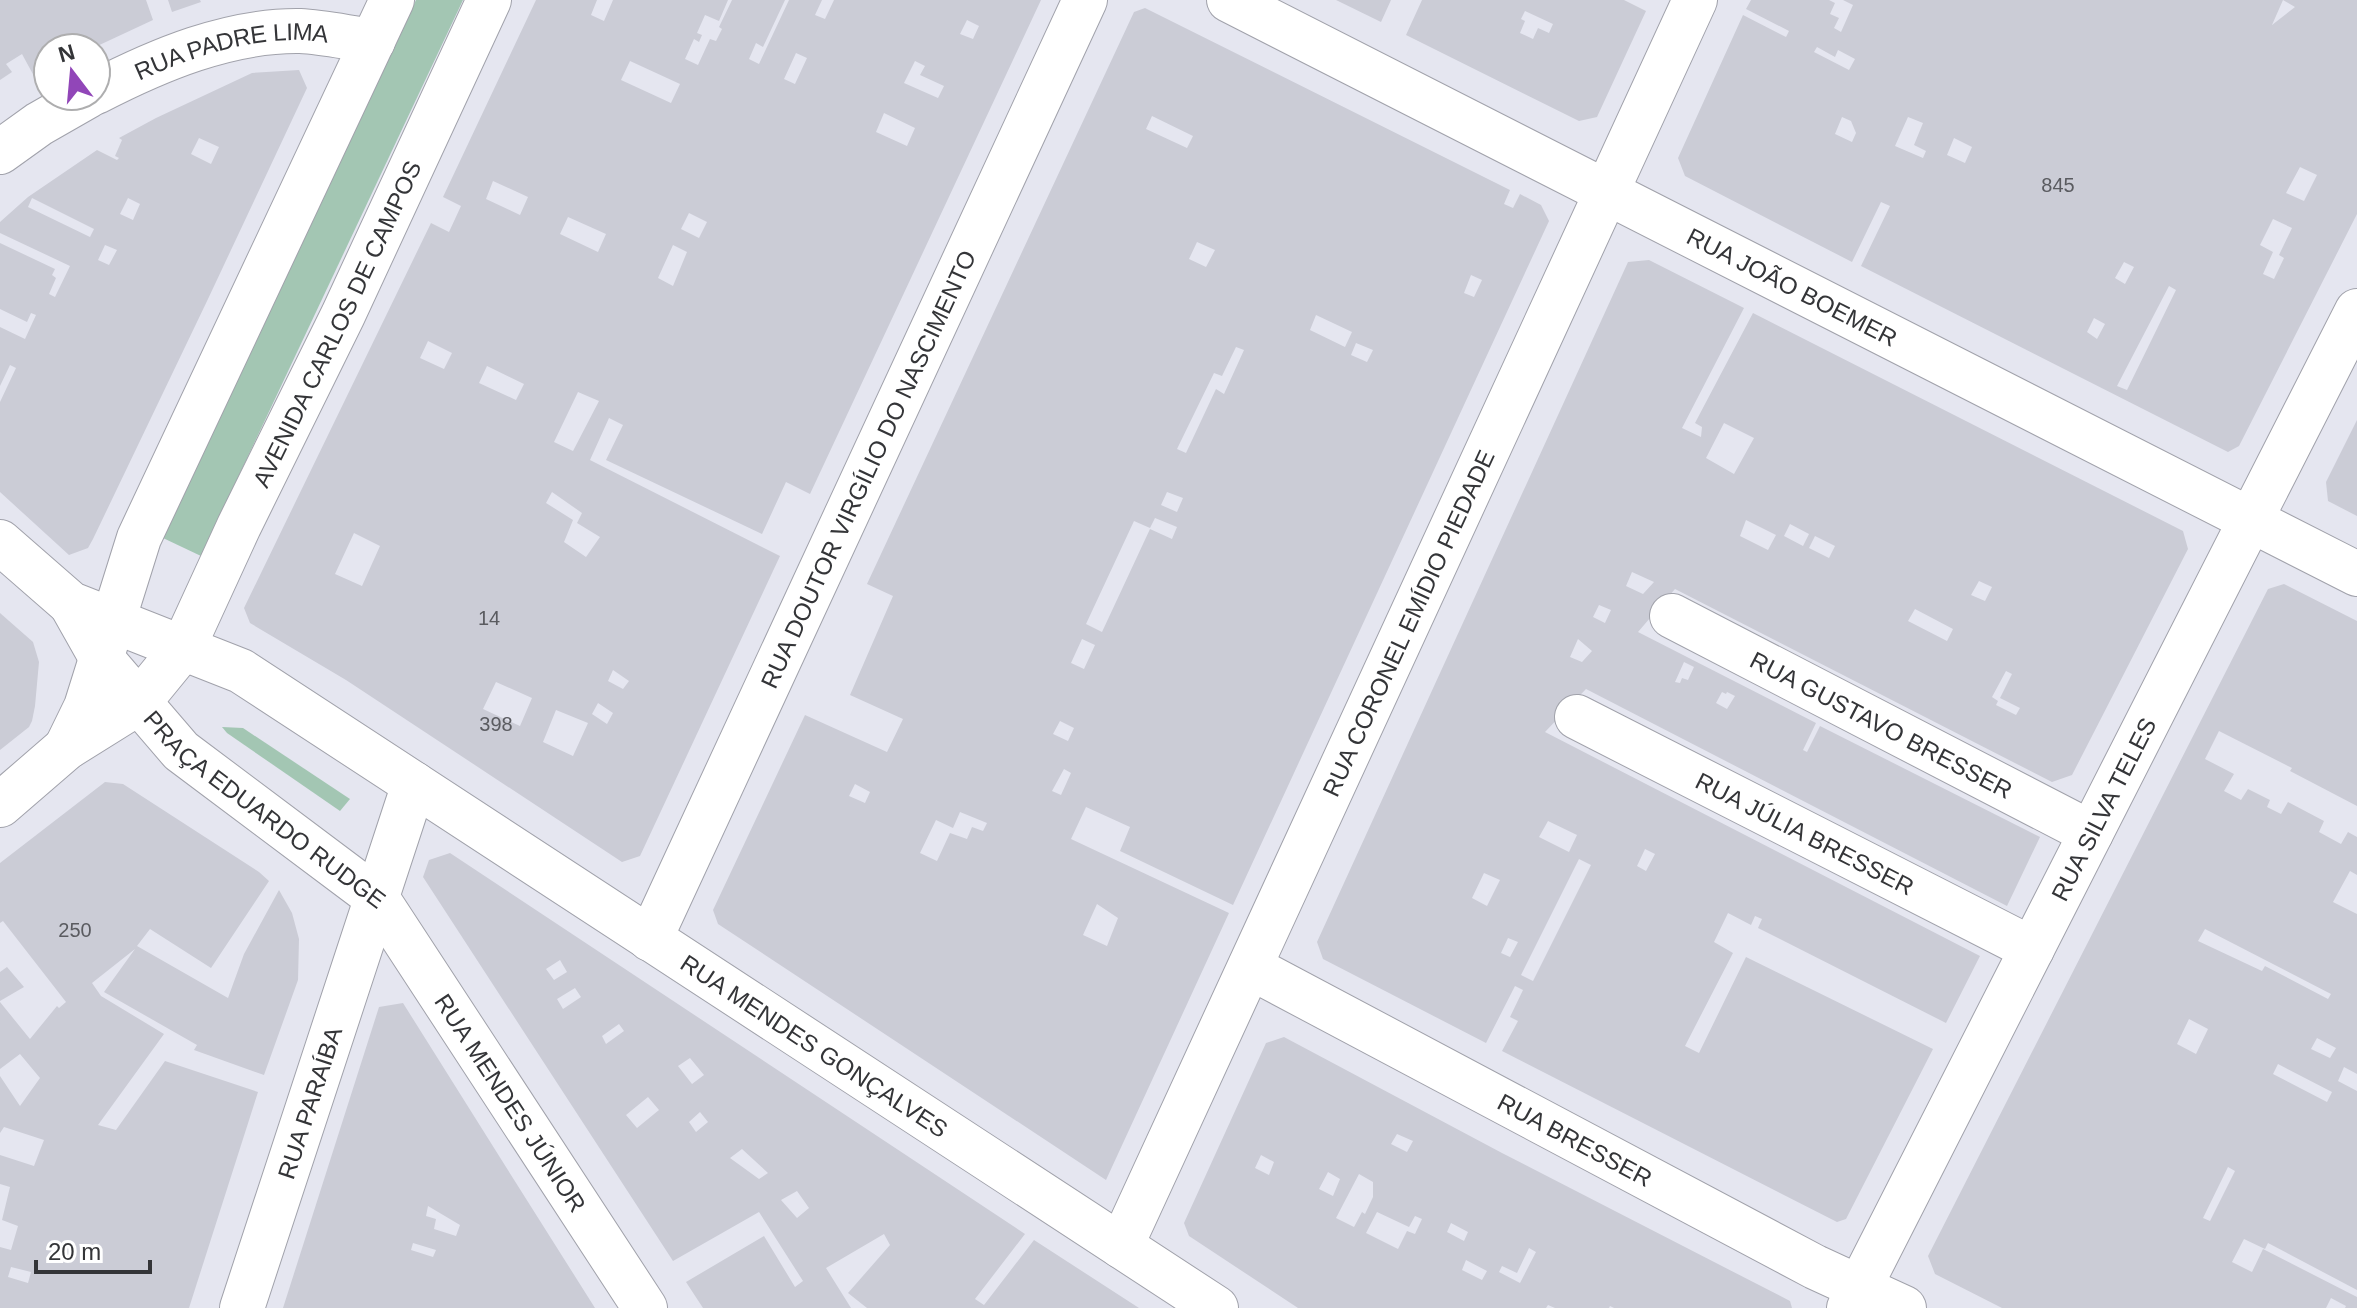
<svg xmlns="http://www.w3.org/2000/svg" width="2357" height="1308" font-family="Helvetica,sans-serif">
	<rect width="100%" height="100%" fill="#e5e6f0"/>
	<!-- green -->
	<g fill="#a3c6b3">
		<polygon points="416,0 463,0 201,556 163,538"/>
		<polygon points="222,727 243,728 350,799 340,811 227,733"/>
	</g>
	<!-- building -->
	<g fill="#cbccd6" fill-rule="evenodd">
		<polygon points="0,0 146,0 153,20 93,48 48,48 48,71 35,78 22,54 6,64 12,72 0,80"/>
		<polygon points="168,0 200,0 201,2 172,12"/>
		<path d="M536,0H597L591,15L604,21L613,0H728L719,21L705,15L697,33L702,35L699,42L694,39L685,59L698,65L710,39L716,41L722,29L719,27L732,0H785L763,47L756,43L749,59L759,64L789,0H822L815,15L825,19L834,0H1041L810,494L786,482L762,534L606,460L623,425L609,418L590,460L780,556L640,856L622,862L346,680L250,623L244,608L431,223L449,232L461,206L443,197ZM967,20L979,26L973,39L960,34ZM796,53L807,58L795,84L784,79ZM630,61L680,84L671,103L621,80ZM915,61L925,66L920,75L944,86L938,98L904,83ZM884,113L915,128L907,146L876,132ZM493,181L528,197L520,215L486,199ZM689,213L707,222L699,238L681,229ZM568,217L606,234L598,252L560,234ZM673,245L687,252L673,286L658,278ZM428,341L452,353L444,369L420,358ZM487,366L524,384L516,400L479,383ZM578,392L599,401L573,451L554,442ZM552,492L582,513L577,523L600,537L586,557L564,542L573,520L546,503ZM354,533L380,546L362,586L335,574ZM613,670L629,681L623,689L608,681ZM496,682L532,698L520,726L483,709ZM598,703L613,713L607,724L592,714ZM556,710L588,723L573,756L543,742Z"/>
		<polygon points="1336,0 1391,0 1381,22"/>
		<path d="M1422,0H1624L1646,11L1597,117L1579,121L1406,35ZM1525,11L1553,24L1549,33L1538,28L1533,39L1520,33L1525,21L1521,19Z"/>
		<path d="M1751,0H1829L1835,3L1830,14L1839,18L1834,28L1841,32L1853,5L1843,0H2357V214L2239,446L2228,452L1861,266L1890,206L1881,202L1852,262L1685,176L1678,158L1743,15L1786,37L1789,31L1746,9ZM2283,0L2295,7L2272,25ZM1817,47L1835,57L1838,50L1855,59L1849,70L1814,52ZM1842,117L1851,121L1856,133L1852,142L1835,134ZM1908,117L1923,123L1914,145L1926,151L1923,158L1895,146ZM1954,138L1972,147L1965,163L1947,155ZM2300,167L2317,175L2304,201L2286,193ZM2273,219L2292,228L2279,255L2284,258L2274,279L2263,274L2273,252L2260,245ZM2124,262L2134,267L2125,284L2115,278ZM2169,286L2176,290L2127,390L2117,386ZM2094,318L2105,324L2097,339L2087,332Z"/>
		<path d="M1145,8L1510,190L1504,204L1513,208L1520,194L1541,205L1549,221L1233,905L1120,851L1130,827L1086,807L1071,839L1229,913L1106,1180L718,924L713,910L805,715L887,752L903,719L850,695L893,596L867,584L1134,12ZM1152,116L1193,136L1187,148L1146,129ZM1197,242L1215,250L1206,267L1189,259ZM1471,275L1482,280L1474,297L1464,293ZM1316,315L1352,332L1345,347L1310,330ZM1356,343L1373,350L1367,362L1351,355ZM1236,347L1244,350L1224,394L1216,389L1186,453L1177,449L1214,373L1222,376ZM1167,492L1183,498L1177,512L1161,505ZM1155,518L1177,527L1172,539L1150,529L1102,632L1086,624L1134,521L1150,528ZM1082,639L1095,645L1084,669L1071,663ZM1060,721L1074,728L1068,741L1053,734ZM1064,769L1071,773L1061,795L1052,791ZM855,784L870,792L865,803L849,796ZM960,812L987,823L983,831L972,827L967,839L950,833L937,861L920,853L936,820L953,828ZM1097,904L1118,918L1107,946L1083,935Z"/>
		<path d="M299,70L307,88L208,299L93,539L88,548L69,555L0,492V402L16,368L10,365L0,386V327L25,339L36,315L31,313L27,322L0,309V243L55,269L52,275L56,278L49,294L55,297L70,266L0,233V222L28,197L97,150L117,160L119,158L115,156L122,140L119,138L156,118L252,73ZM199,138L219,147L211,164L191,154ZM32,198L94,229L90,237L28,207ZM128,198L140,204L133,220L120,214ZM105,245L117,250L109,265L98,260Z"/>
		<path d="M1649,260L1744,308L1682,428L1701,437L1702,427L1695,423L1753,313L2183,531L2188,549L2072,775L2052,782L1675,589L1638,632L1816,723L1803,750L1807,752L1820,726L2040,837L2007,906L1586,689L1545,732L1980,956L1946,1023L1758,928L1762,919L1755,916L1751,925L1728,913L1714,942L1733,953L1685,1046L1699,1053L1746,957L1933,1049L1846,1219L1837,1222L1502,1051L1518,1021L1510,1017L1523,990L1515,986L1486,1043L1323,959L1317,942L1628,262ZM1724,423L1754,438L1734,474L1706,458ZM1746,520L1776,535L1768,550L1740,536ZM1790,524L1809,534L1803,546L1784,536ZM1815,536L1835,546L1829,558L1809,548ZM1632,572L1654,582L1643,594L1626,586ZM1979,581L1992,587L1985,601L1971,595ZM1599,605L1611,610L1605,623L1593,617ZM1915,609L1953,629L1947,641L1908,621ZM1578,639L1592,651L1582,662L1570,657ZM1684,662L1694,667L1688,680L1682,678L1680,683L1675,682ZM2006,671L2012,674L2000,698L2020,708L2016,715L1996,705L1998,701L1992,697ZM1722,692L1726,694L1727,692L1735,696L1727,709L1716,703ZM1548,821L1577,835L1569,852L1539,837ZM1645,849L1655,854L1646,871L1637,866ZM1579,859L1591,865L1533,981L1521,975ZM1484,873L1500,880L1487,906L1472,898ZM1508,938L1518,942L1510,957L1501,953Z"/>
		<polygon points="2357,420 2357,516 2328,501 2326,482"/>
		<path d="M2284,584L2357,621V806L2290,771L2292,768L2219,731L2205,759L2234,774L2224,791L2241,800L2248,789L2270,800L2267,807L2281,814L2288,802L2324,821L2319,832L2341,844L2348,832L2357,837V875L2350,871L2333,902L2357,914V1074L2344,1067L2338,1081L2357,1091V1290L2268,1243L2265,1249L2244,1239L2232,1262L2252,1272L2263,1249L2357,1297V1308H2345L2346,1306L2331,1298L2326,1308H2002L1935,1274L1928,1256L2268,589ZM2205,929L2331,994L2328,999L2265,966L2262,971L2198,941ZM2189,1019L2208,1029L2196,1054L2177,1044ZM2317,1038L2336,1048L2330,1058L2311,1049ZM2278,1064L2332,1092L2327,1102L2273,1074ZM2228,1167L2235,1171L2210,1221L2203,1218Z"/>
		<polygon points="0,613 33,642 39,662 35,706 32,721 29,727 0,750"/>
		<path d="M105,782L123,784L259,872L269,881L211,968L150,929L137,946L228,998L244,954L279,890L292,913L299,939L298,980L264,1075L194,1050L197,1045L104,992L135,949L92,983L101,996L164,1034L98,1125L116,1130L165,1061L258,1092L189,1308H0V1247L11,1250L18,1226L2,1220L10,1187L0,1184V1155L34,1166L44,1140L4,1127L0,1133V1076L20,1106L40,1078L20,1054L0,1069V1002L30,1039L57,1006L59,1008L66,1002L3,921L0,923V863ZM11,1267L31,1272L28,1283L8,1277Z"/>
		<path d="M450,853L1025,1234L975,1299L984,1305L1034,1240L1139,1308H867L848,1293L890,1245L884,1234L826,1268L851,1308H703L686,1282L764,1236L795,1287L803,1281L759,1212L673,1261L423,877L429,860ZM560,960L567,972L554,980L546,969ZM575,988L581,997L563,1009L557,999ZM619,1024L624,1031L606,1044L602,1036ZM690,1058L704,1075L692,1084L678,1066ZM648,1097L659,1110L637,1128L626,1115ZM700,1112L708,1122L696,1132L689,1122ZM742,1149L768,1173L759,1179L730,1158ZM797,1191L809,1208L797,1218L781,1200Z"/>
		<polygon points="7,967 24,987 0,1001 0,972"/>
		<path d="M403,1003L506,1167L595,1308H283L379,1007ZM428,1206L460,1225L456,1236L434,1229L436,1219L426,1216ZM413,1243L436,1250L433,1257L411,1250Z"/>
		<path d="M1284,1037L1502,1153L1790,1301L1792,1308H1614L1610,1306L1609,1308H1555L1548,1305L1546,1308H1298L1189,1236L1184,1223L1266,1043ZM1397,1134L1413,1141L1407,1152L1391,1144ZM1261,1155L1274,1162L1269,1175L1255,1168ZM1328,1172L1340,1179L1333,1196L1319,1189ZM1359,1174L1373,1182V1197L1365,1214L1362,1212L1354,1227L1336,1218ZM1377,1212L1409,1227L1415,1216L1422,1219L1415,1234L1407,1231L1398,1249L1366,1233ZM1451,1223L1468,1232L1464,1241L1447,1232ZM1529,1248L1536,1252L1520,1283L1499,1272L1502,1266L1517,1273ZM1466,1260L1487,1271L1482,1280L1462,1270Z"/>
	</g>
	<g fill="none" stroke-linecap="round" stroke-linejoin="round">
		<defs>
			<g id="street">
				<path id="s1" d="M96,92C158,60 229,30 300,31C324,32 349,38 373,41"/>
				<polyline points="0,152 39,124 88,96"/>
				<path id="s2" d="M1672,616L2091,833"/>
				<path id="s3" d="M1577,717L2032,949"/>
				<path id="s4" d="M650,939L1085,0"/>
			</g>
			<g id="secondary">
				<path id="s5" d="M1229,0L2357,574"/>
				<path id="s6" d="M0,542L71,604L241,671L1216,1308"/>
				<path id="s7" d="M71,604L102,659L181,751L377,898L645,1308"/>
				<polyline points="66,748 86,707 139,538 392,0"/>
				<path id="s8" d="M0,805L66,748L138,703L183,648L239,526L343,315L489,0"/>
				<path id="s9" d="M1250,967L1815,1267L1904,1308"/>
				<path id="s10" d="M1121,1246L1695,0"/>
				<path id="s11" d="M242,1308L414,784"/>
				<path id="s12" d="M1849,1308L2357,311"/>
			</g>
		</defs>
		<!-- street casing -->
		<use href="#street" stroke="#a1a2ab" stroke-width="46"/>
		<!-- secondary casing -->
		<use href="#secondary" stroke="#a1a2ab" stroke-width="46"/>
		<!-- street -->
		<use href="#street" stroke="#fff" stroke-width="44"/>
		<!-- secondary -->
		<use href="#secondary" stroke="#fff" stroke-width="44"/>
	</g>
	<g text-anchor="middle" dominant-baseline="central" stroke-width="6" stroke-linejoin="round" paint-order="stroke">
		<!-- number labels -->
		<g font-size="20" fill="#5a5b60">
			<text x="2058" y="185">845</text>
			<text x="489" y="618">14</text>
			<text x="496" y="724">398</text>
			<text x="75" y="930">250</text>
		</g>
		<!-- street labels -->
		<g font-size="24" fill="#343538" stroke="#fff">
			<text stroke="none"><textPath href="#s1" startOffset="144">RUA PADRE LIMA</textPath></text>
			<text stroke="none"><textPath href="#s5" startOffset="632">RUA JOÃO BOEMER</textPath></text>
			<text stroke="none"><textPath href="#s8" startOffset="602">AVENIDA CARLOS DE CAMPOS</textPath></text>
			<text stroke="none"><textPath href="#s4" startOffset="518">RUA DOUTOR VIRGÍLIO DO NASCIMENTO</textPath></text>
			<text stroke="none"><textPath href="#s10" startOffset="686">RUA CORONEL EMÍDIO PIEDADE</textPath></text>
			<text stroke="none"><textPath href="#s2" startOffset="236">RUA GUSTAVO BRESSER</textPath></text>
			<text stroke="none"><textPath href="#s7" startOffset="286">PRAÇA EDUARDO RUDGE</textPath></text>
			<text stroke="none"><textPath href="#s12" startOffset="560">RUA SILVA TELES</textPath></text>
			<text stroke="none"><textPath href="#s3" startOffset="256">RUA JÚLIA BRESSER</textPath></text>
			<text stroke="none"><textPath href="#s6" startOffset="962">RUA MENDES GONÇALVES</textPath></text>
			<text stroke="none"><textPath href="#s11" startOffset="216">RUA PARAÍBA</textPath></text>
			<text stroke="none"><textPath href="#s7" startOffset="674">RUA MENDES JÚNIOR</textPath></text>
			<text stroke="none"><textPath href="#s9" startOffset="368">RUA BRESSER</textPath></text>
		</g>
	</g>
	<!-- north arrow -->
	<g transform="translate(72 72) rotate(344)"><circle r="38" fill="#ffffff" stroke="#aeaeaf" stroke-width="2"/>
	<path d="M0-6L14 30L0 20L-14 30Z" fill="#9146b8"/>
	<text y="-12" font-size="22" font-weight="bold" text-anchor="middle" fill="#343538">N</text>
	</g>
	<!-- scale -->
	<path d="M36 1260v12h114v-12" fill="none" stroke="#343538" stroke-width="4"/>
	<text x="48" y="1260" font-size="24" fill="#343538" stroke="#ffffff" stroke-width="6" paint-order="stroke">20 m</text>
</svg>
